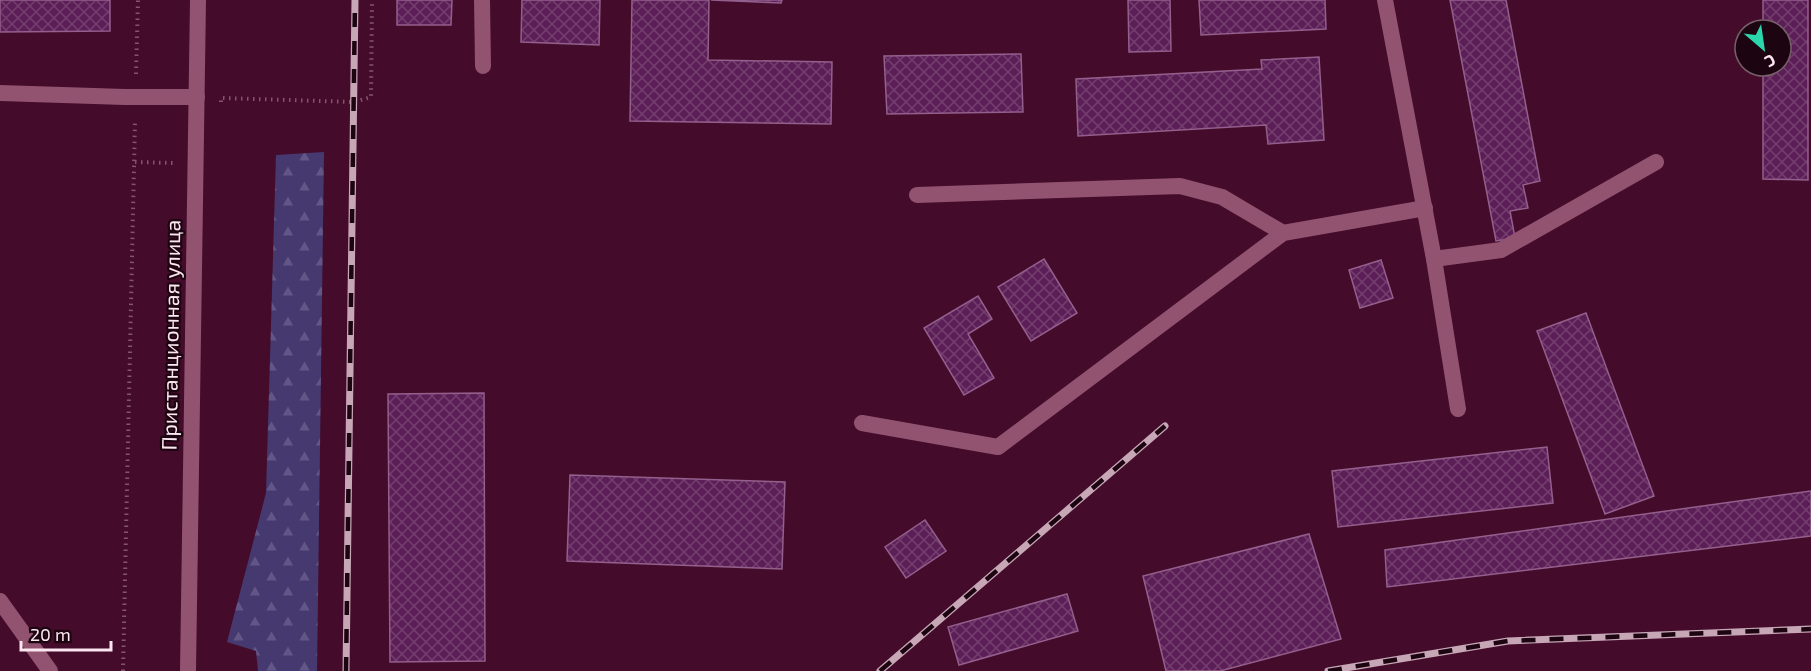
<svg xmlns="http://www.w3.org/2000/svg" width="1811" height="671" font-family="'Exo 2',sans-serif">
	<defs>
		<pattern id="forest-firs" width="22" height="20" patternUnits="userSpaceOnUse" patternTransform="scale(1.5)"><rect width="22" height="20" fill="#453970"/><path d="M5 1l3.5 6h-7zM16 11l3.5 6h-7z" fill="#615685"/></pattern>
		<pattern id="building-cross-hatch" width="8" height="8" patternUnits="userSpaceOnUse" patternTransform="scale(1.5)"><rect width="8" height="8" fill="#5c1e57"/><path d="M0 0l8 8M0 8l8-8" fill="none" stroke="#743f6f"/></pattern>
	</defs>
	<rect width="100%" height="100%" fill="#440b2a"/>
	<!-- forest -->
	<polygon fill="url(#forest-firs)" points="324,152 317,671 258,671 256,651 227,642 266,493 276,155"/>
	<!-- building -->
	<g fill="url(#building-cross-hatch)" stroke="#935f8c" stroke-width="1.5">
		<polygon points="0,0 110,0 110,31 0,32"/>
		<polygon points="397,0 452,0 451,25 397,25"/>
		<polygon points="522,0 600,0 599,45 521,42"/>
		<polygon points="632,0 709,0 708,60 832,62 831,124 630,121"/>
		<polygon points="711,0 782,0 781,3"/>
		<polygon points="1128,0 1170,0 1171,51 1129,52"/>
		<polygon points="1199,0 1325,0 1326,29 1201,35"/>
		<polygon points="1450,0 1506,0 1540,181 1523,185 1528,208 1510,211 1515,238 1496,241"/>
		<polygon points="1763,0 1808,0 1808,180 1763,179 1763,66 1781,66 1781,30 1763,30"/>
		<polygon points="1021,54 1023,112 887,114 884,56"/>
		<polygon points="1319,57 1324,140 1268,144 1266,125 1078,136 1076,79 1262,69 1261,60"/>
		<polygon points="1044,259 1077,313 1031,341 998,287"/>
		<polygon points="1381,260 1393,298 1360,308 1349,270"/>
		<polygon points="978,296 992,319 968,334 994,378 964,395 924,328"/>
		<polygon points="1586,313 1654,496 1605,514 1537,331"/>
		<polygon points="484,393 485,661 390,662 388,394"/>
		<polygon points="1547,447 1553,503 1338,527 1332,471"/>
		<polygon points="570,475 785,482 782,569 567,561"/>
		<polygon points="1811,491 1811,536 1387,587 1385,550"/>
		<polygon points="925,520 946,551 906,578 885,547"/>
		<polygon points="1309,534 1341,639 1220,671 1166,671 1143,576"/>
		<polygon points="1067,594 1078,631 959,665 948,627"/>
	</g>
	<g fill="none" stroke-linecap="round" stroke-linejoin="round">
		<!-- path -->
		<g stroke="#83566e" stroke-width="4" stroke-dasharray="1.5 4.5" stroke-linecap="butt">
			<polyline points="136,74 138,0"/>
			<polyline points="221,102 221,98 354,102 371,97 372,0"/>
			<polyline points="135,162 173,163"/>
			<polyline points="123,671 135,121"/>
		</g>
		<!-- service -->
		<g stroke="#925370" stroke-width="16">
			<polyline points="482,0 483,66"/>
			<polyline points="0,93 125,97 197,97"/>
			<polyline points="917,195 1180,186 1222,197 1283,233"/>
			<polyline points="1434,259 1501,250 1656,162"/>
			<polyline points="862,423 998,447 1283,233 1425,208"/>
			<polyline points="0,601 50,671"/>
		</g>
		<!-- minor -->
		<g stroke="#925370" stroke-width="16">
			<polyline points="1385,0 1434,259 1458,409"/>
			<polyline points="188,671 198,0"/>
		</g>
		<defs>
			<g id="rail">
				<polyline points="346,671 355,0"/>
				<polyline points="880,671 1165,426"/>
				<polyline points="1328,671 1508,641 1811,629"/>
			</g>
		</defs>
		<!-- rail casing -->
		<use href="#rail" stroke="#c7a7b6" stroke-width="7"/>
		<!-- rail -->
		<use href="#rail" stroke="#1c0511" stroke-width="4.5" stroke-dasharray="14" stroke-linecap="butt"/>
	</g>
	<g text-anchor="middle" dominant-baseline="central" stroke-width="4.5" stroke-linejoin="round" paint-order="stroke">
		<!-- street labels -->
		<g font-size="21" fill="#fce6ef" stroke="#1c0511">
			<text transform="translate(170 335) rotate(-89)">Пристанционная улица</text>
		</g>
	</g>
	<!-- north arrow -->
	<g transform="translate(1763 48) rotate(151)"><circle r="28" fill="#1c0511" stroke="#765f6a" stroke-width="1.5"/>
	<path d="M0-4.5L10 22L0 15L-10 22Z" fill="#2cd5ab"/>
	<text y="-9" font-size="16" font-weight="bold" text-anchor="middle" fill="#fce6ef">С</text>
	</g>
	<!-- scale -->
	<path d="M21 641v9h90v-9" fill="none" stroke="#fce6ef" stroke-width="3"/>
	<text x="30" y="641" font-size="18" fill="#fce6ef" stroke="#1c0511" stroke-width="4.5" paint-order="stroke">20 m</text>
</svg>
